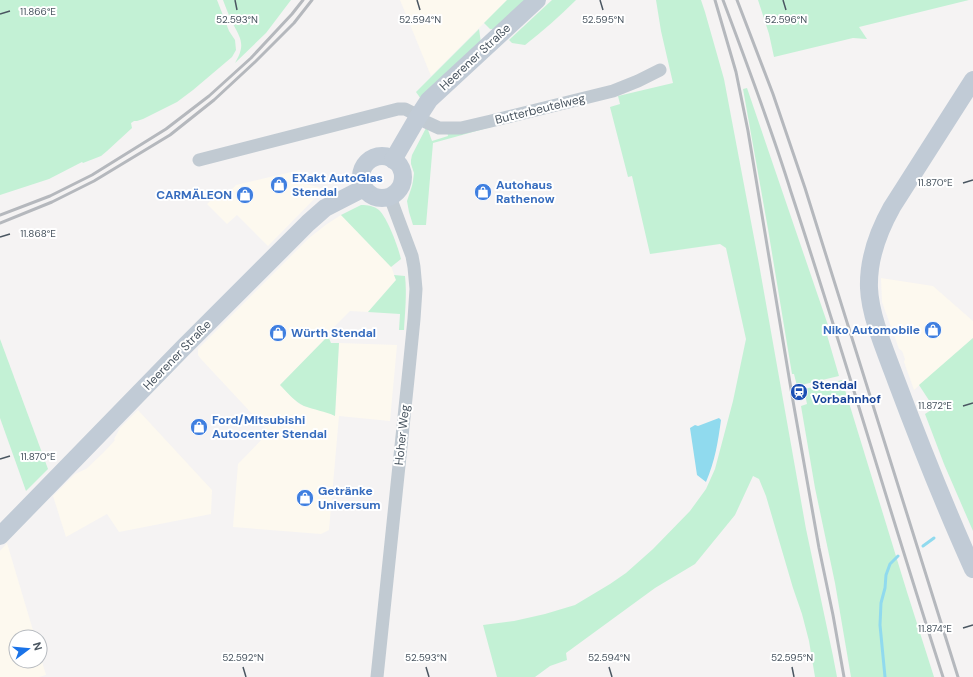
<svg xmlns="http://www.w3.org/2000/svg" width="973" height="677" font-family="'DM Sans',sans-serif">
	<rect width="100%" height="100%" fill="#f5f3f3"/>
	<!-- commercial -->
	<g fill="#fdf9ef">
		<polygon points="400,0 507,0 431,76"/>
		<polygon points="300,170 303,183 324,189 268,246 237,215 227,224 207,204 220,191 225,196 236,185"/>
		<polygon points="341,215 391,266 396,280 368,312 350,311 327,334 328,336 280,385 298,403 304,406 328,412 335,416 339,343 397,345 390,421 339,416 329,530 321,534 233,527 238,464 269,432 201,359 198,355 198,349 309,238 327,224"/>
		<polygon points="881,278 933,286 973,321 973,338 914,390 904,362 905,359 902,351 899,349 882,302"/>
		<polygon points="138,410 212,490 211,514 119,532 107,514 66,537 53,496 75,474 86,469 104,452 115,440 114,439 120,428"/>
		<polygon points="7,543 35,637 16,637 16,661 40,661 40,655 46,675 39,677 0,677 0,551"/>
	</g>
	<!-- green -->
	<g fill="#c3f1d5">
		<polygon points="0,0 217,0 229,31 235,40 236,50 232,57 193,90 177,102 143,119 137,121 134,121 131,123 132,128 107,151 101,156 83,163 82,162 49,179 0,195"/>
		<path d="M223,0H291L266,33L235,63C245,46 242,40 233,24C229,16 226,8 223,0Z"/>
		<polygon points="507,0 526,0 495,29 490,29 484,23"/>
		<path d="M552,0H576C560,16 543,31 525,45L512,43L509,40Z"/>
		<polygon points="656,0 701,0 705,12 724,79 759,264 806,529 833,656 837,677 815,677 809,641 802,614 793,588 766,496 759,479 753,476 735,515 695,564 655,588 566,653 567,660 550,666 535,677 497,677 483,625 514,621 545,614 575,605 610,584 626,573 653,549 690,511 706,489 715,469 733,401 746,339 726,248 720,244 650,254 632,176 628,177 610,107 620,104 618,96 673,83 661,31"/>
		<polygon points="758,0 969,0 859,27 867,39 853,38 774,57 769,34"/>
		<polygon points="479,29 481,43 421,99 416,92"/>
		<polygon points="747,88 831,334 827,335 839,376 797,386 794,374 792,374 768,229 743,89"/>
		<polygon points="502,124 433,143 426,225 413,225 409,212 407,201 412,186 413,181 414,173 411,164 411,160 412,155 426,128 428,130 432,141 448,136 447,131"/>
		<path d="M361,205C368,205 374,206 379,210C388,219 398,247 401,259L391,267L341,215Z"/>
		<path d="M394,275L405,276C407,294 405,312 404,330H399L400,314L368,312L396,280Z"/>
		<path d="M328,336L331,343H339L335,416C325,411 314,410 304,406C295,402 287,392 280,385Z"/>
		<polygon points="973,338 973,531 944,464 925,414 934,408 919,385"/>
		<polygon points="0,339 48,469 26,491 0,418"/>
		<polygon points="842,380 907,592 934,677 851,677 835,583 815,488 801,406 807,404 804,389"/>
	</g>
	<!-- water -->
	<path fill="#90daee" d="M719,418L721,420C718,442 715,461 706,482L697,475L690,428L695,425L698,426Z"/>
	<g fill="none" stroke-linecap="round" stroke-linejoin="round">
		<!-- stream -->
		<g stroke="#90daee" stroke-width="3">
			<polyline points="923,546 934,538"/>
			<polyline points="885,677 880,625 881,603 885,588 886,575 890,564 898,556"/>
		</g>
		<!-- street -->
		<g stroke="#c1cad2" stroke-width="13">
			<polyline points="199,160 398,109 405,109 411,112 426,122 439,128 461,128 491,121 613,91 638,81 660,70"/>
			<polyline points="377,677 408,379 414,319 416,289 414,267 412,256 390,197"/>
		</g>
		<!-- secondary -->
		<g stroke="#c1cbd6" stroke-width="18">
			<path d="M973,80L892,207C878,232 868,259 869,288C870,316 886,353 896,380C920,444 945,507 973,569"/>
			<circle cx="382" cy="177" r="21"/>
			<polyline points="393,160 418,117 429,100 537,0"/>
			<polyline points="0,536 183,348 308,223 325,208 364,188"/>
		</g>
		<!-- rail -->
		<g stroke="#b5b8bd" stroke-width="3">
			<polyline points="715,0 736,72 748,131 793,401 819,548 833,615 844,677"/>
			<path d="M723,0C747,64 771,127 791,192C844,353 891,516 943,677"/>
			<polyline points="737,0 773,94 805,188 958,677"/>
			<polyline points="0,215 50,196 92,175 166,129 209,96 251,58 292,14 303,0"/>
			<polyline points="0,223 52,202 94,181 170,135 214,100 256,61 294,23 312,0"/>
		</g>
	</g>
	<!-- ticks -->
	<path fill="none" stroke="#4a5661" stroke-width="1.5" d="M235,0L237,10M417,0L420,10M600,0L603,10M783,0L786,10M0,14L10,11M963,183L973,180M0,237L10,234M963,406L973,403M0,459L10,456M963,628L973,625M243,667L246,677M426,667L429,677M609,667L612,677M792,667L794,677"/>
	<!-- icons -->
	<defs>
		<symbol id="shop-disc" viewBox="-11 -11 22 22"><circle r="9.5" fill="#3f7fe0" stroke="#fff"/><path d="M-5-2.5h2.3a2.7 3.5 0 0 1 5.4 0H5L5.5 6h-11ZM-1.5-2.5h3a1.5 2.3 0 0 0-3 0Z" fill="#fff"/></symbol>
		<symbol id="station-disc" viewBox="-11 -11 22 22"><circle r="9.5" fill="#1a4fb4" stroke="#fff"/><path d="M-3-6H3Q5-6 5-4V2Q5 4 3 4L4.5 6H3L1.5 4h-3L-3 6H-4.5L-3 4Q-5 4-5 2V-4Q-5-6-3-6ZM-3.5-4v3h7v-3ZM-3.5 1v1.5H-2V1ZM2 1v1.5H3.5V1Z" fill="#fff"/></symbol>
	</defs>
	<g fill-rule="evenodd">
		<use href="#shop-disc" x="269" y="175" width="20" height="20"/>
		<use href="#shop-disc" x="473" y="182" width="20" height="20"/>
		<use href="#shop-disc" x="235" y="185" width="20" height="20"/>
		<use href="#shop-disc" x="923" y="320" width="20" height="20"/>
		<use href="#shop-disc" x="268" y="323" width="20" height="20"/>
		<use href="#station-disc" x="789" y="382" width="20" height="20"/>
		<use href="#shop-disc" x="189" y="417" width="20" height="20"/>
		<use href="#shop-disc" x="295" y="488" width="20" height="20"/>
	</g>
	<g text-anchor="middle" dominant-baseline="central" stroke-width="4" stroke-linejoin="round" paint-order="stroke">
		<!-- street labels -->
		<g font-size="12" fill="#4a5661" stroke="#fff">
			<text transform="translate(475 57) rotate(-43)">Heerener Straße</text>
			<text transform="translate(540 109) rotate(-14)">Butterbeutelweg</text>
			<text transform="translate(177 355) rotate(-46)">Heerener Straße</text>
			<text transform="translate(402 435) rotate(-84)">Hoher Weg</text>
		</g>
		<!-- shop labels -->
		<g font-size="12" font-weight="bold" fill="#366cbe" stroke="#fff" text-anchor="start">
			<text x="292" y="178">EXakt AutoGlas<tspan x="292" dy="14">Stendal</tspan></text>
			<text x="496" y="185">Autohaus<tspan x="496" dy="14">Rathenow</tspan></text>
			<text x="232" y="195" text-anchor="end">CARMÄLEON</text>
			<text x="920" y="330" text-anchor="end">Niko Automobile</text>
			<text x="291" y="333">Würth Stendal</text>
			<text x="212" y="420">Ford/Mitsubishi<tspan x="212" dy="14">Autocenter Stendal</tspan></text>
			<text x="318" y="491">Getränke<tspan x="318" dy="14">Universum</tspan></text>
		</g>
		<!-- transit labels -->
		<g font-size="12" font-weight="bold" fill="#164399" stroke="#fff" text-anchor="start">
			<text x="812" y="385">Stendal<tspan x="812" dy="14">Vorbahnhof</tspan></text>
		</g>
	</g>
	<g font-size="10" text-anchor="middle" fill="#4a5661" stroke="#fff" stroke-width="4" stroke-linejoin="round" paint-order="stroke">
		<text x="38" y="15">11.866°E</text>
		<text x="237" y="23">52.593°N</text>
		<text x="420" y="23">52.594°N</text>
		<text x="603" y="23">52.595°N</text>
		<text x="786" y="23">52.596°N</text>
		<text x="935" y="186">11.870°E</text>
		<text x="38" y="237">11.868°E</text>
		<text x="935" y="409">11.872°E</text>
		<text x="38" y="460">11.870°E</text>
		<text x="935" y="632">11.874°E</text>
		<text x="243" y="661">52.592°N</text>
		<text x="426" y="661">52.593°N</text>
		<text x="609" y="661">52.594°N</text>
		<text x="792" y="661">52.595°N</text>
	</g>
	<!-- north arrow -->
	<g transform="translate(28 649) rotate(74)"><circle r="19" fill="#ffffff" stroke="#b7bbc0"/>
	<path d="M0-3L7 15L0 10L-7 15Z" fill="#1a73e8"/>
	<text y="-6" font-size="11" font-weight="bold" text-anchor="middle" fill="#4a5661">N</text>
	</g>
</svg>
